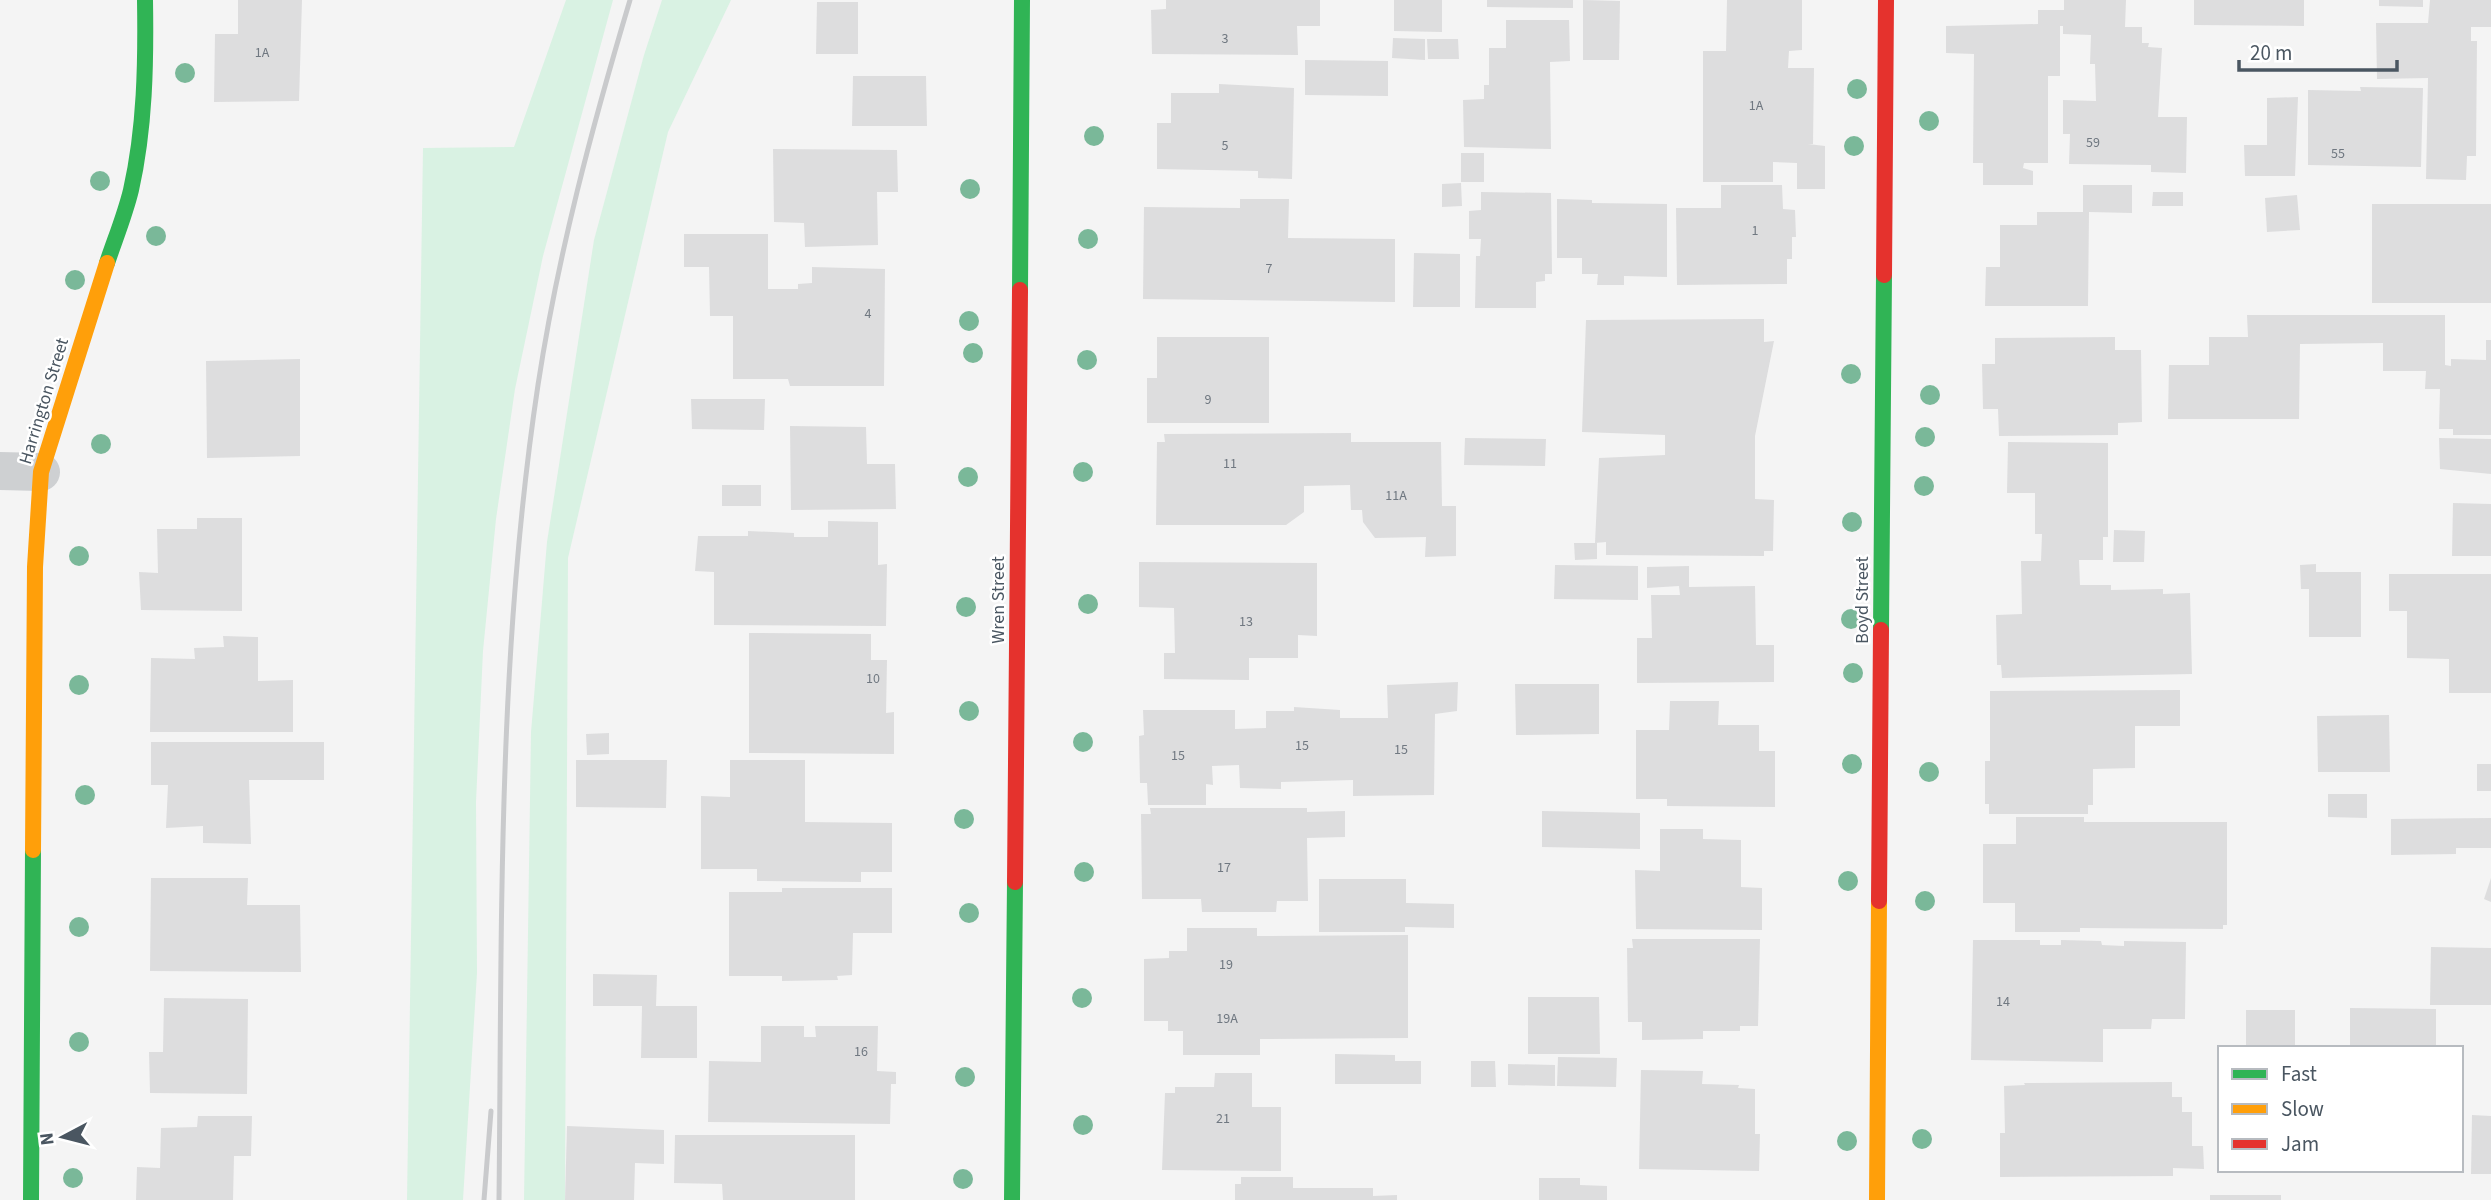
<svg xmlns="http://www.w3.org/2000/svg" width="2491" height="1200" font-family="'Source Sans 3',sans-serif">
	<rect width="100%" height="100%" fill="#f4f4f4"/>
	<!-- green -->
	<g fill="#d9f2e3">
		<polygon points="566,0 613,0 543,256 515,389 496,519 483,651 476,802 477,973 463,1200 407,1200 423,148 514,147"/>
		<polygon points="662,0 731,0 668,132 568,558 565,1200 524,1200 531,732 547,542 594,240 644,55"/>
	</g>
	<!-- building -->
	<g fill="#ddddde">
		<polygon points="238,0 302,0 299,101 214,102 215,34 238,34"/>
		<polygon points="1166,0 1320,0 1320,26 1297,26 1298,55 1152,54 1151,10 1166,9"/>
		<polygon points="1394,0 1442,0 1442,32 1394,31"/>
		<polygon points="1487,0 1573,0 1573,8 1487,7"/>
		<polygon points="1583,0 1620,1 1619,60 1583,60"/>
		<polygon points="1727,0 1802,0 1802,50 1789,51 1788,68 1814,68 1813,144 1808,144 1825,146 1825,189 1797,189 1797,163 1773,162 1773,182 1703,182 1703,51 1726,51"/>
		<polygon points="2064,0 2126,0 2125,27 2142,27 2142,43 2149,43 2148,47 2162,48 2158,117 2187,117 2186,173 2151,172 2151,165 2069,164 2070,134 2063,134 2063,100 2096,101 2095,64 2090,64 2091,35 2063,34 2063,26 2060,26 2060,76 2048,76 2048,163 2024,163 2023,168 2033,171 2033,185 1983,185 1983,163 1973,163 1974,54 1946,53 1946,26 2038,24 2038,10 2064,10"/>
		<polygon points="2194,0 2304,0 2304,26 2194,25"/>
		<polygon points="2379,0 2423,0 2423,7 2379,6"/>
		<polygon points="2430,0 2491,0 2491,27 2471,27 2471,41 2477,41 2476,156 2467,156 2466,180 2426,179 2428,78 2377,79 2376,23 2428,23"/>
		<polygon points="817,2 858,2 858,54 816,54"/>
		<polygon points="1506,20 1569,20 1570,61 1550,62 1551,149 1464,147 1463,100 1484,99 1484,85 1489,85 1489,48 1506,48"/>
		<polygon points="1393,38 1425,39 1425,60 1392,58"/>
		<polygon points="1427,39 1458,39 1459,59 1428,59"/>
		<polygon points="1305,60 1388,61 1388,96 1305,95"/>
		<polygon points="853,76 926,76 927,126 852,126"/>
		<polygon points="1219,84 1294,88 1292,179 1258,178 1258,171 1157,169 1157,123 1171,123 1171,93 1219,93"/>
		<polygon points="2360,87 2423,88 2421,167 2308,165 2308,90 2361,91"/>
		<polygon points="2298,97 2295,176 2245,176 2244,145 2267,145 2267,98"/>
		<polygon points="773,149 897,150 898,192 877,192 878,245 805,247 804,223 774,222"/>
		<rect x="1461" y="153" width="23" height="29"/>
		<polygon points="1461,183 1462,206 1442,207 1442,184"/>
		<polygon points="1721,185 1782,185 1783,209 1795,210 1796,237 1792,237 1792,259 1787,259 1787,284 1677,285 1676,208 1721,208"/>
		<polygon points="2083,185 2132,185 2132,213 2089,212 2088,306 1985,306 1986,267 2000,267 2000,225 2037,225 2037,212 2083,212"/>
		<polygon points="1481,192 1551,193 1552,274 1545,274 1545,281 1536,282 1536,308 1475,308 1476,256 1480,256 1481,239 1469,239 1469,211 1481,210"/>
		<polygon points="2153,192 2183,192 2183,206 2152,206"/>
		<polygon points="2297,195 2300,230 2267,232 2265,198"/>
		<polygon points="1240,199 1289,199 1288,238 1395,239 1395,302 1143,299 1144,207 1240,208"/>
		<polygon points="1557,199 1592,200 1592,203 1667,204 1667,277 1624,276 1624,285 1597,285 1598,274 1582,274 1582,258 1557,258"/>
		<rect x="2372" y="204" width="119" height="99"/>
		<polygon points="684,234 768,234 768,289 798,289 798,284 812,283 812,267 885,269 884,386 790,386 788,379 733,379 733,316 710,316 709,267 684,267"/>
		<polygon points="1414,253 1460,254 1460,307 1413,307"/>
		<polygon points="2247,315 2445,315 2445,365 2451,366 2451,359 2486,360 2486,340 2491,340 2491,435 2453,435 2453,429 2439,429 2440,389 2425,389 2426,371 2383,371 2383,343 2300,344 2299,419 2168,419 2169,365 2209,365 2209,337 2248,337"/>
		<polygon points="1764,319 1764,342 1774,341 1755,436 1755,499 1774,500 1773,551 1764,551 1764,556 1606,555 1606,542 1595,543 1599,458 1665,455 1665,435 1582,432 1586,320"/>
		<polygon points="1157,337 1269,337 1269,423 1147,423 1147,378 1157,378"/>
		<polygon points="2115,337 2115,350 2141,350 2142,422 2118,423 2118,435 1999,436 1998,409 1983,409 1982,364 1995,364 1995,338"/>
		<polygon points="300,359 300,456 207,458 206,361"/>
		<polygon points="691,399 765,399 764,430 692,429"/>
		<polygon points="790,426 866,427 867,464 895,464 896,509 791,510"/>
		<polygon points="1351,433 1351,442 1441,442 1442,506 1456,506 1456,556 1425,557 1426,537 1375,538 1363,522 1362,510 1351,510 1350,485 1304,486 1304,512 1286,525 1156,525 1157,442 1165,442 1164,434"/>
		<polygon points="1465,438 1546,439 1545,466 1464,465"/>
		<polygon points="2439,438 2491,439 2491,474 2440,469"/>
		<polygon points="2008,442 2108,443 2108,537 2103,537 2103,560 2079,560 2080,585 2111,585 2111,590 2163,589 2163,594 2190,593 2192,674 2002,678 2001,665 1997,665 1996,615 2022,614 2021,561 2041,561 2042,534 2035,534 2035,493 2007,493"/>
		<rect x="722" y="485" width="39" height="21"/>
		<polygon points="2453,503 2491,504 2491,556 2452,556"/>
		<polygon points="197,518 242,518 242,611 141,610 139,572 158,573 157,529 197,529"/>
		<polygon points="828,521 878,522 878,565 887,564 886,626 714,625 714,572 695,571 698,536 748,536 748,531 794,533 794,537 828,537"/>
		<polygon points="2114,530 2145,531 2144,562 2113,562"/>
		<polygon points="1574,543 1597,543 1597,559 1575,560"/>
		<polygon points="1139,562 1317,563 1317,636 1298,635 1298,658 1249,658 1249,680 1164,679 1164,653 1175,653 1174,608 1139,607"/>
		<polygon points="2316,564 2316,572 2361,572 2361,637 2309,637 2309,589 2301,589 2300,565"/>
		<polygon points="1555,565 1638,566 1638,600 1554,599"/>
		<polygon points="1689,566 1689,587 1755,586 1756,645 1774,645 1774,682 1637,683 1637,638 1652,638 1651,595 1680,595 1679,586 1647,588 1647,567"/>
		<polygon points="2389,574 2491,574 2491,693 2449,693 2449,659 2407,658 2407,611 2389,611"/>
		<polygon points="749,633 871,634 871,660 887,660 886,713 894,712 894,754 749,753"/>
		<polygon points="223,636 258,637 258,681 293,680 293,732 150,732 151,658 195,659 194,648 224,647"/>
		<polygon points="1458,682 1457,711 1435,714 1434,795 1353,796 1353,780 1281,782 1281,789 1240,788 1239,765 1212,766 1213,785 1206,784 1206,805 1148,805 1147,783 1140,783 1139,736 1144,735 1143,710 1235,710 1235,729 1266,728 1266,711 1294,711 1294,707 1340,710 1340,718 1388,718 1387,685"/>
		<polygon points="1515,684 1599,684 1599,734 1516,735"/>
		<polygon points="2180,690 2180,726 2135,726 2135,768 2093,769 2093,805 2088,805 2088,814 1989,814 1989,804 1985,804 1985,761 1990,761 1990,691"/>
		<polygon points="1670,701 1719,701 1718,725 1759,725 1759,751 1775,751 1775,807 1667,806 1667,799 1636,799 1636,730 1669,730"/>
		<polygon points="2389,715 2390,772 2318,772 2317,716"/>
		<polygon points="609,733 609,754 587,755 586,734"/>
		<polygon points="151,742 324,742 324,780 249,780 251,844 203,843 203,826 166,828 168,785 151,785"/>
		<polygon points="576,760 667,760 666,808 576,807"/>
		<polygon points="730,760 805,760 805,822 892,823 892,872 861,872 861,882 757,881 757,869 701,869 701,796 730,797"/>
		<rect x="2477" y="764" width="14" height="27"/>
		<polygon points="2328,794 2367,794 2367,818 2328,817"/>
		<polygon points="1150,808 1307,808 1307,812 1345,811 1345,837 1307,838 1308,901 1277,901 1276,912 1202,912 1201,899 1142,899 1141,814 1151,814"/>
		<polygon points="1542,811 1640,813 1640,849 1542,847"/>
		<polygon points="2016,817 2084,817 2084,822 2227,822 2227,925 2223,925 2223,929 2080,928 2080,932 2015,932 2015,903 1983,903 1983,844 2016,844"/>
		<polygon points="2491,818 2491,848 2456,848 2456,854 2391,855 2391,819"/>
		<polygon points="1660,829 1703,829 1703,839 1741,840 1741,887 1762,888 1762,930 1636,929 1635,870 1660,871"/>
		<polygon points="151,878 248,878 247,905 300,905 301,972 150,971"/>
		<polygon points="2491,878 2491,902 2484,899"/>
		<polygon points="1319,879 1406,879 1406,903 1454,904 1454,928 1405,927 1405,932 1319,932"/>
		<polygon points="782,888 892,888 892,933 853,933 852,975 837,976 838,980 782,981 782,976 729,976 729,892 782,892"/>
		<polygon points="1187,928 1257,928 1257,936 1408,935 1408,1038 1260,1039 1260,1055 1183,1055 1183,1031 1168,1031 1168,1021 1144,1021 1144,959 1169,958 1169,951 1187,951"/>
		<polygon points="1632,939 1760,939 1758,1026 1740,1026 1740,1031 1703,1031 1703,1039 1642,1040 1642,1022 1628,1022 1627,948 1633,948"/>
		<polygon points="1973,940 2040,940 2040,945 2061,945 2061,940 2101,941 2102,945 2124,946 2124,941 2186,942 2185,1019 2152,1019 2151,1029 2103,1029 2103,1062 1971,1060"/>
		<polygon points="2431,947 2491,948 2491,1005 2430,1005"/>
		<polygon points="593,974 657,975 656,1006 697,1006 697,1058 641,1058 642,1006 593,1006"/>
		<polygon points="1528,997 1599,997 1600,1054 1528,1054"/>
		<polygon points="164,998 248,999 247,1094 150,1093 149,1052 163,1052"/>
		<polygon points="2350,1008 2436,1009 2436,1048 2350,1048"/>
		<rect x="2246" y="1010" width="49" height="38"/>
		<polygon points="761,1026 804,1026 804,1037 816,1037 815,1026 878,1026 877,1071 896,1072 896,1084 891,1084 890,1124 708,1122 709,1061 761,1062"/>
		<polygon points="1335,1054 1395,1055 1395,1061 1421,1061 1421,1084 1335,1084"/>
		<polygon points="1558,1057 1617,1058 1616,1087 1557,1086"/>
		<polygon points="1471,1061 1495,1061 1496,1087 1471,1087"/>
		<polygon points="1508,1064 1555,1065 1555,1086 1508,1085"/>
		<polygon points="1641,1070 1703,1071 1702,1084 1739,1085 1738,1088 1755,1089 1755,1134 1760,1134 1759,1171 1639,1169"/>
		<polygon points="1215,1073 1252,1073 1252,1107 1281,1107 1281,1171 1162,1170 1165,1093 1175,1093 1175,1087 1214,1087"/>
		<polygon points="2172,1082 2172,1097 2182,1097 2182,1112 2192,1112 2192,1146 2203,1146 2204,1169 2173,1168 2173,1176 2000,1177 2000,1133 2005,1133 2004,1086 2025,1085 2024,1083"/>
		<polygon points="2472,1115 2491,1116 2491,1174 2471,1174"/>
		<polygon points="198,1116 252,1116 251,1156 234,1156 233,1200 136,1200 137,1167 160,1168 161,1128 197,1127"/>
		<polygon points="567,1126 664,1130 664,1164 635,1163 634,1200 565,1200"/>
		<polygon points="675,1135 855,1135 855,1200 723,1200 722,1184 674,1183"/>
		<polygon points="1241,1177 1293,1177 1293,1188 1373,1188 1373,1196 1397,1195 1397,1200 1235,1200 1235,1184 1241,1184"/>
		<polygon points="1539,1178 1580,1178 1580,1185 1607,1186 1607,1200 1539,1200"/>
		<rect x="2210" y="1195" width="71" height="5"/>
	</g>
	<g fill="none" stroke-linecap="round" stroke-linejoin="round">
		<!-- street -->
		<polyline stroke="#ced0d2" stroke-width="38" points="0,471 41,472"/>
		<!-- fast -->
		<g stroke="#30b455" stroke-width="16">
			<path d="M107,263C115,239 125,215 131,190C145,128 146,63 145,0"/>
			<polyline points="1020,290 1022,0"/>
			<polyline points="1881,630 1884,275"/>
			<polyline points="31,1200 33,850"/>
			<polyline points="1012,1200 1015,882"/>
		</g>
		<!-- slow -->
		<g stroke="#ff9f0a" stroke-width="16">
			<polyline points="33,850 35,567 41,472 107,263"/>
			<polyline points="1877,1200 1879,901"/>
		</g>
		<!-- jam -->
		<g stroke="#e5322d" stroke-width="16">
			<polyline points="1884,275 1886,0"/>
			<polyline points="1015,882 1020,290"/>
			<polyline points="1879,901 1881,630"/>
		</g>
		<!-- rail -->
		<g stroke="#c9cacc" stroke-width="5">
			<polyline points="484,1200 491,1111"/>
			<path d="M499,1200C502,928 497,655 538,385C558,254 592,127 630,0"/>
		</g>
	</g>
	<!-- trees -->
	<g fill="#7ab899">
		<circle cx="185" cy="73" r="10"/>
		<circle cx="1857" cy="89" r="10"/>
		<circle cx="1929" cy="121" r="10"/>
		<circle cx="1094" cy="136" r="10"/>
		<circle cx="1854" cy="146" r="10"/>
		<circle cx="100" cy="181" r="10"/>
		<circle cx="970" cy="189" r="10"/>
		<circle cx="156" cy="236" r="10"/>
		<circle cx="1088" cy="239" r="10"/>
		<circle cx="75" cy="280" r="10"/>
		<circle cx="969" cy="321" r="10"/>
		<circle cx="973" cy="353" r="10"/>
		<circle cx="1087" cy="360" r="10"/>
		<circle cx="1851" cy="374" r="10"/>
		<circle cx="1930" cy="395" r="10"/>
		<circle cx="1925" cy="437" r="10"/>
		<circle cx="101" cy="444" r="10"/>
		<circle cx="1083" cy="472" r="10"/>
		<circle cx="968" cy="477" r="10"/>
		<circle cx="1924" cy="486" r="10"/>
		<circle cx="1852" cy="522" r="10"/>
		<circle cx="79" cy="556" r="10"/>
		<circle cx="1088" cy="604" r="10"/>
		<circle cx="966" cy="607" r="10"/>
		<circle cx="1851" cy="619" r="10"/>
		<circle cx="1853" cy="673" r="10"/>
		<circle cx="79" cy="685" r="10"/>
		<circle cx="969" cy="711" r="10"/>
		<circle cx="1083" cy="742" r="10"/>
		<circle cx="1852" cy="764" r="10"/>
		<circle cx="1929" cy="772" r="10"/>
		<circle cx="85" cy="795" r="10"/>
		<circle cx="964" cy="819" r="10"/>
		<circle cx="1084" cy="872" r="10"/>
		<circle cx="1848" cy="881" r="10"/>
		<circle cx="1925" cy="901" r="10"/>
		<circle cx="969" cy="913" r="10"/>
		<circle cx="79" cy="927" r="10"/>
		<circle cx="1082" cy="998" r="10"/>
		<circle cx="79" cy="1042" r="10"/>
		<circle cx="965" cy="1077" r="10"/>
		<circle cx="1083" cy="1125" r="10"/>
		<circle cx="1922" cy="1139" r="10"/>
		<circle cx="1847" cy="1141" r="10"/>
		<circle cx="73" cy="1178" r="10"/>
		<circle cx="963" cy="1179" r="10"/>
	</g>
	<g text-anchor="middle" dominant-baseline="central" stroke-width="5" stroke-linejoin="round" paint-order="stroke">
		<!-- number labels -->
		<g font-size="14" fill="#707881">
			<text x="1225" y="39">3</text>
			<text x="262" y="53">1A</text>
			<text x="1756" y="106">1A</text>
			<text x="2093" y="143">59</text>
			<text x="1225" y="146">5</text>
			<text x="2338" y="154">55</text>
			<text x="1755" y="231">1</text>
			<text x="1269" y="269">7</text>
			<text x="868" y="314">4</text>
			<text x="1208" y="400">9</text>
			<text x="1230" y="464">11</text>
			<text x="1396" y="496">11A</text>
			<text x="1246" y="622">13</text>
			<text x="873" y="679">10</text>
			<text x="1302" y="746">15</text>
			<text x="1401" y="750">15</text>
			<text x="1178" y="756">15</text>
			<text x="1224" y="868">17</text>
			<text x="1226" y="965">19</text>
			<text x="2003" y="1002">14</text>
			<text x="1227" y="1019">19A</text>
			<text x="861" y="1052">16</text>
			<text x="1223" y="1119">21</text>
		</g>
		<!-- street labels -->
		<g font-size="18" fill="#4a5661" stroke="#fff">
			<text transform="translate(44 401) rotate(-73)">Harrington Street</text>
			<text transform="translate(998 600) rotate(-90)">Wren Street</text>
			<text transform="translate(1862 600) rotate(-90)">Boyd Street</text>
		</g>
	</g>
	<!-- legend -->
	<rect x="2218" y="1046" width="245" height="126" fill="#ffffff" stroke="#b7bbc0" stroke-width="2"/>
	<rect x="2232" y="1069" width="35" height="10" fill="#30b455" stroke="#b7bbc0" stroke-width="2"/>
	<text x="2281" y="1081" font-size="21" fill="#4a5661">Fast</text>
	<rect x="2232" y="1104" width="35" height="10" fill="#ff9f0a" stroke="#b7bbc0" stroke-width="2"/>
	<text x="2281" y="1116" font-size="21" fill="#4a5661">Slow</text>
	<rect x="2232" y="1139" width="35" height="10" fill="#e5322d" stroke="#b7bbc0" stroke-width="2"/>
	<text x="2281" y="1151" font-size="21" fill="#4a5661">Jam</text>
	<!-- north arrow -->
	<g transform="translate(63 1137) rotate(263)" stroke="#ffffff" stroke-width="5" paint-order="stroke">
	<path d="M0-5L12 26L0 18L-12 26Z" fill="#4a5661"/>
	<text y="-10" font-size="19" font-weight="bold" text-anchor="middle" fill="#4a5661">N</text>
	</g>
	<!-- scale -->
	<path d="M2239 60v10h158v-10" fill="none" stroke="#4a5661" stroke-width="3.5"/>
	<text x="2250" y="60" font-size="21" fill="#4a5661" stroke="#ffffff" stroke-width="5" paint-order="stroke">20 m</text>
</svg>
